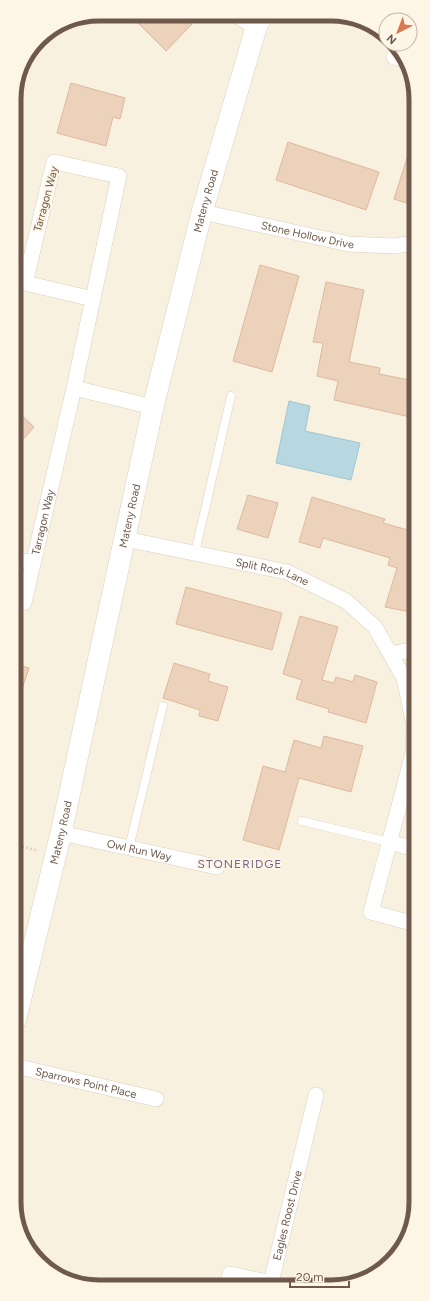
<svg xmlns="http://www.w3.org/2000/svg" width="430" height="1301" font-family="Figtree,sans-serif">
	<rect width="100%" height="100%" fill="#f9f1e0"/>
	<!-- water -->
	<polygon fill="#b7d8e1" stroke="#9fc6d1" points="289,401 310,406 305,431 360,443 351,480 276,463"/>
	<!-- building -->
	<g fill="#ecd2bb" stroke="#ddb99d">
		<polygon points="129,14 182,15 192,24 166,51"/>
		<polygon points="71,83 125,98 120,119 113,117 106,146 57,133"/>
		<polygon points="414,136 415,206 394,199"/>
		<polygon points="288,142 379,172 366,210 276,180"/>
		<polygon points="260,265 299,276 272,372 233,361"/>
		<polygon points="326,282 364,290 349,362 380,368 379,374 415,381 415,393 410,417 334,400 338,381 317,376 323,343 313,342"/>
		<polygon points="15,409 34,427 15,449"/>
		<polygon points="248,495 278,503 268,538 237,529"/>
		<polygon points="312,497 385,519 383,523 415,532 411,551 415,552 415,613 385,607 397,568 388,565 390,558 323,538 320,548 299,542"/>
		<polygon points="186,587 282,613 272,650 176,624"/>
		<polygon points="300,616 338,627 322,680 334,683 336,677 353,682 355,675 377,682 366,723 328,712 329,709 296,699 302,680 283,674"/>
		<polygon points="174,663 210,674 208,681 228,687 218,721 199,716 200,710 163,698"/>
		<polygon points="15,664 29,668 15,710"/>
		<polygon points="324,736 363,746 351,792 299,778 279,850 243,840 263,766 285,772 294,740 321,748"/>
	</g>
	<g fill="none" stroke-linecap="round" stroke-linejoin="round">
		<defs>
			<g id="lane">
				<polyline points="195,553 231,396"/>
				<polyline points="302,821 389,842"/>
				<polyline points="129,848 163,706"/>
				<polyline points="170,1285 171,1282 186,1285"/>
			</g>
			<g id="street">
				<polyline points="236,15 256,28"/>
				<polyline points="394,57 402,59"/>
				<path id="s1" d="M202,212L349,244L394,246L415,243"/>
				<polyline points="74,388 153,407"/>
				<path id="s2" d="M125,539L287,572L346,601L375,627L404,678L414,725L413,753L371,912L415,924"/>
				<polyline points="15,559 33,563"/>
				<path id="s3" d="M15,602L24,603L74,388L119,176L54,162L25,283L93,299"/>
				<polyline points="391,654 415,649"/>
				<path id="s4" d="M61,833L217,867"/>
				<polyline points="389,842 415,849"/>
				<path id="s5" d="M15,1066L156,1099"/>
				<path id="s6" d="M227,1285L230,1274L271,1283L316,1095"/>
			</g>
			<g id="secondary">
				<path id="s7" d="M15,1022L61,833L153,407L202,212L256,28L262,15"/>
			</g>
		</defs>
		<!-- lane casing -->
		<use href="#lane" stroke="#dccebd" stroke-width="9"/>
		<!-- street casing -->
		<use href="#street" stroke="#dccebd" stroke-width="16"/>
		<!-- secondary casing -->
		<use href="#secondary" stroke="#decdb9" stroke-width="22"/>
		<!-- path -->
		<polyline stroke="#d0b59f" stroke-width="2.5" stroke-dasharray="1 3" stroke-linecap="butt" points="15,845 36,850"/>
		<!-- lane -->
		<use href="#lane" stroke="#fff" stroke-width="8"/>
		<!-- street -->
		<use href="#street" stroke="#fff" stroke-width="15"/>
		<!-- secondary -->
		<use href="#secondary" stroke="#fff" stroke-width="21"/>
	</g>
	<g text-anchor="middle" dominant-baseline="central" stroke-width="4" stroke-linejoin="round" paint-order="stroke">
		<!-- street labels -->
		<g font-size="11" fill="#6e594a" stroke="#fdf5e6">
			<text transform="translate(46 199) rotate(-75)">Tarragon Way</text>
			<text stroke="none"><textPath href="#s7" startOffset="843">Mateny Road</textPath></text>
			<text stroke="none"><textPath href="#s1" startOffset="108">Stone Hollow Drive</textPath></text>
			<text stroke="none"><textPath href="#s7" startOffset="519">Mateny Road</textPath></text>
			<text stroke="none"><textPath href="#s3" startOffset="92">Tarragon Way</textPath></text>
			<text stroke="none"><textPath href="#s2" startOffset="151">Split Rock Lane</textPath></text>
			<text stroke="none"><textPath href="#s7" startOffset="195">Mateny Road</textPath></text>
			<text stroke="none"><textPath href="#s4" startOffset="80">Owl Run Way</textPath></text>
			<text stroke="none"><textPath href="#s5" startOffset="73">Sparrows Point Place</textPath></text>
			<text stroke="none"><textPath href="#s6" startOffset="123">Eagles Roost Drive</textPath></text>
		</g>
		<!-- neighbourhood labels -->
		<g font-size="12" letter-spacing="1" fill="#7f628b" stroke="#fdf5e6">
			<text x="240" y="864">STONERIDGE</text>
		</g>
	</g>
	<!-- crop -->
	<path d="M0 0H430V1301H0ZM99 21H331A78 78 0 0 1 409 99V1202A78 78 0 0 1 331 1280H99A78 78 0 0 1 21 1202V99A78 78 0 0 1 99 21Z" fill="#fdf5e6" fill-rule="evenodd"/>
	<path fill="none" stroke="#6e594a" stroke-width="5" d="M99 21H331A78 78 0 0 1 409 99V1202A78 78 0 0 1 331 1280H99A78 78 0 0 1 21 1202V99A78 78 0 0 1 99 21Z"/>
	<!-- north arrow -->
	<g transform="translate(398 32) rotate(222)"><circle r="19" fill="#fdf5e6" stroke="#c4b7a8"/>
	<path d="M0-3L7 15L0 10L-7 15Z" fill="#da774f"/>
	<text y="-6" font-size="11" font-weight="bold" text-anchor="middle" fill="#6e594a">N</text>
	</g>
	<!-- scale -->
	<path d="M290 1281v6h59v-6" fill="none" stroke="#6e594a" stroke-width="2"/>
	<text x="296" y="1281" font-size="12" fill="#6e594a" stroke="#fdf5e6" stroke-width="3" paint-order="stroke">20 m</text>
</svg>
